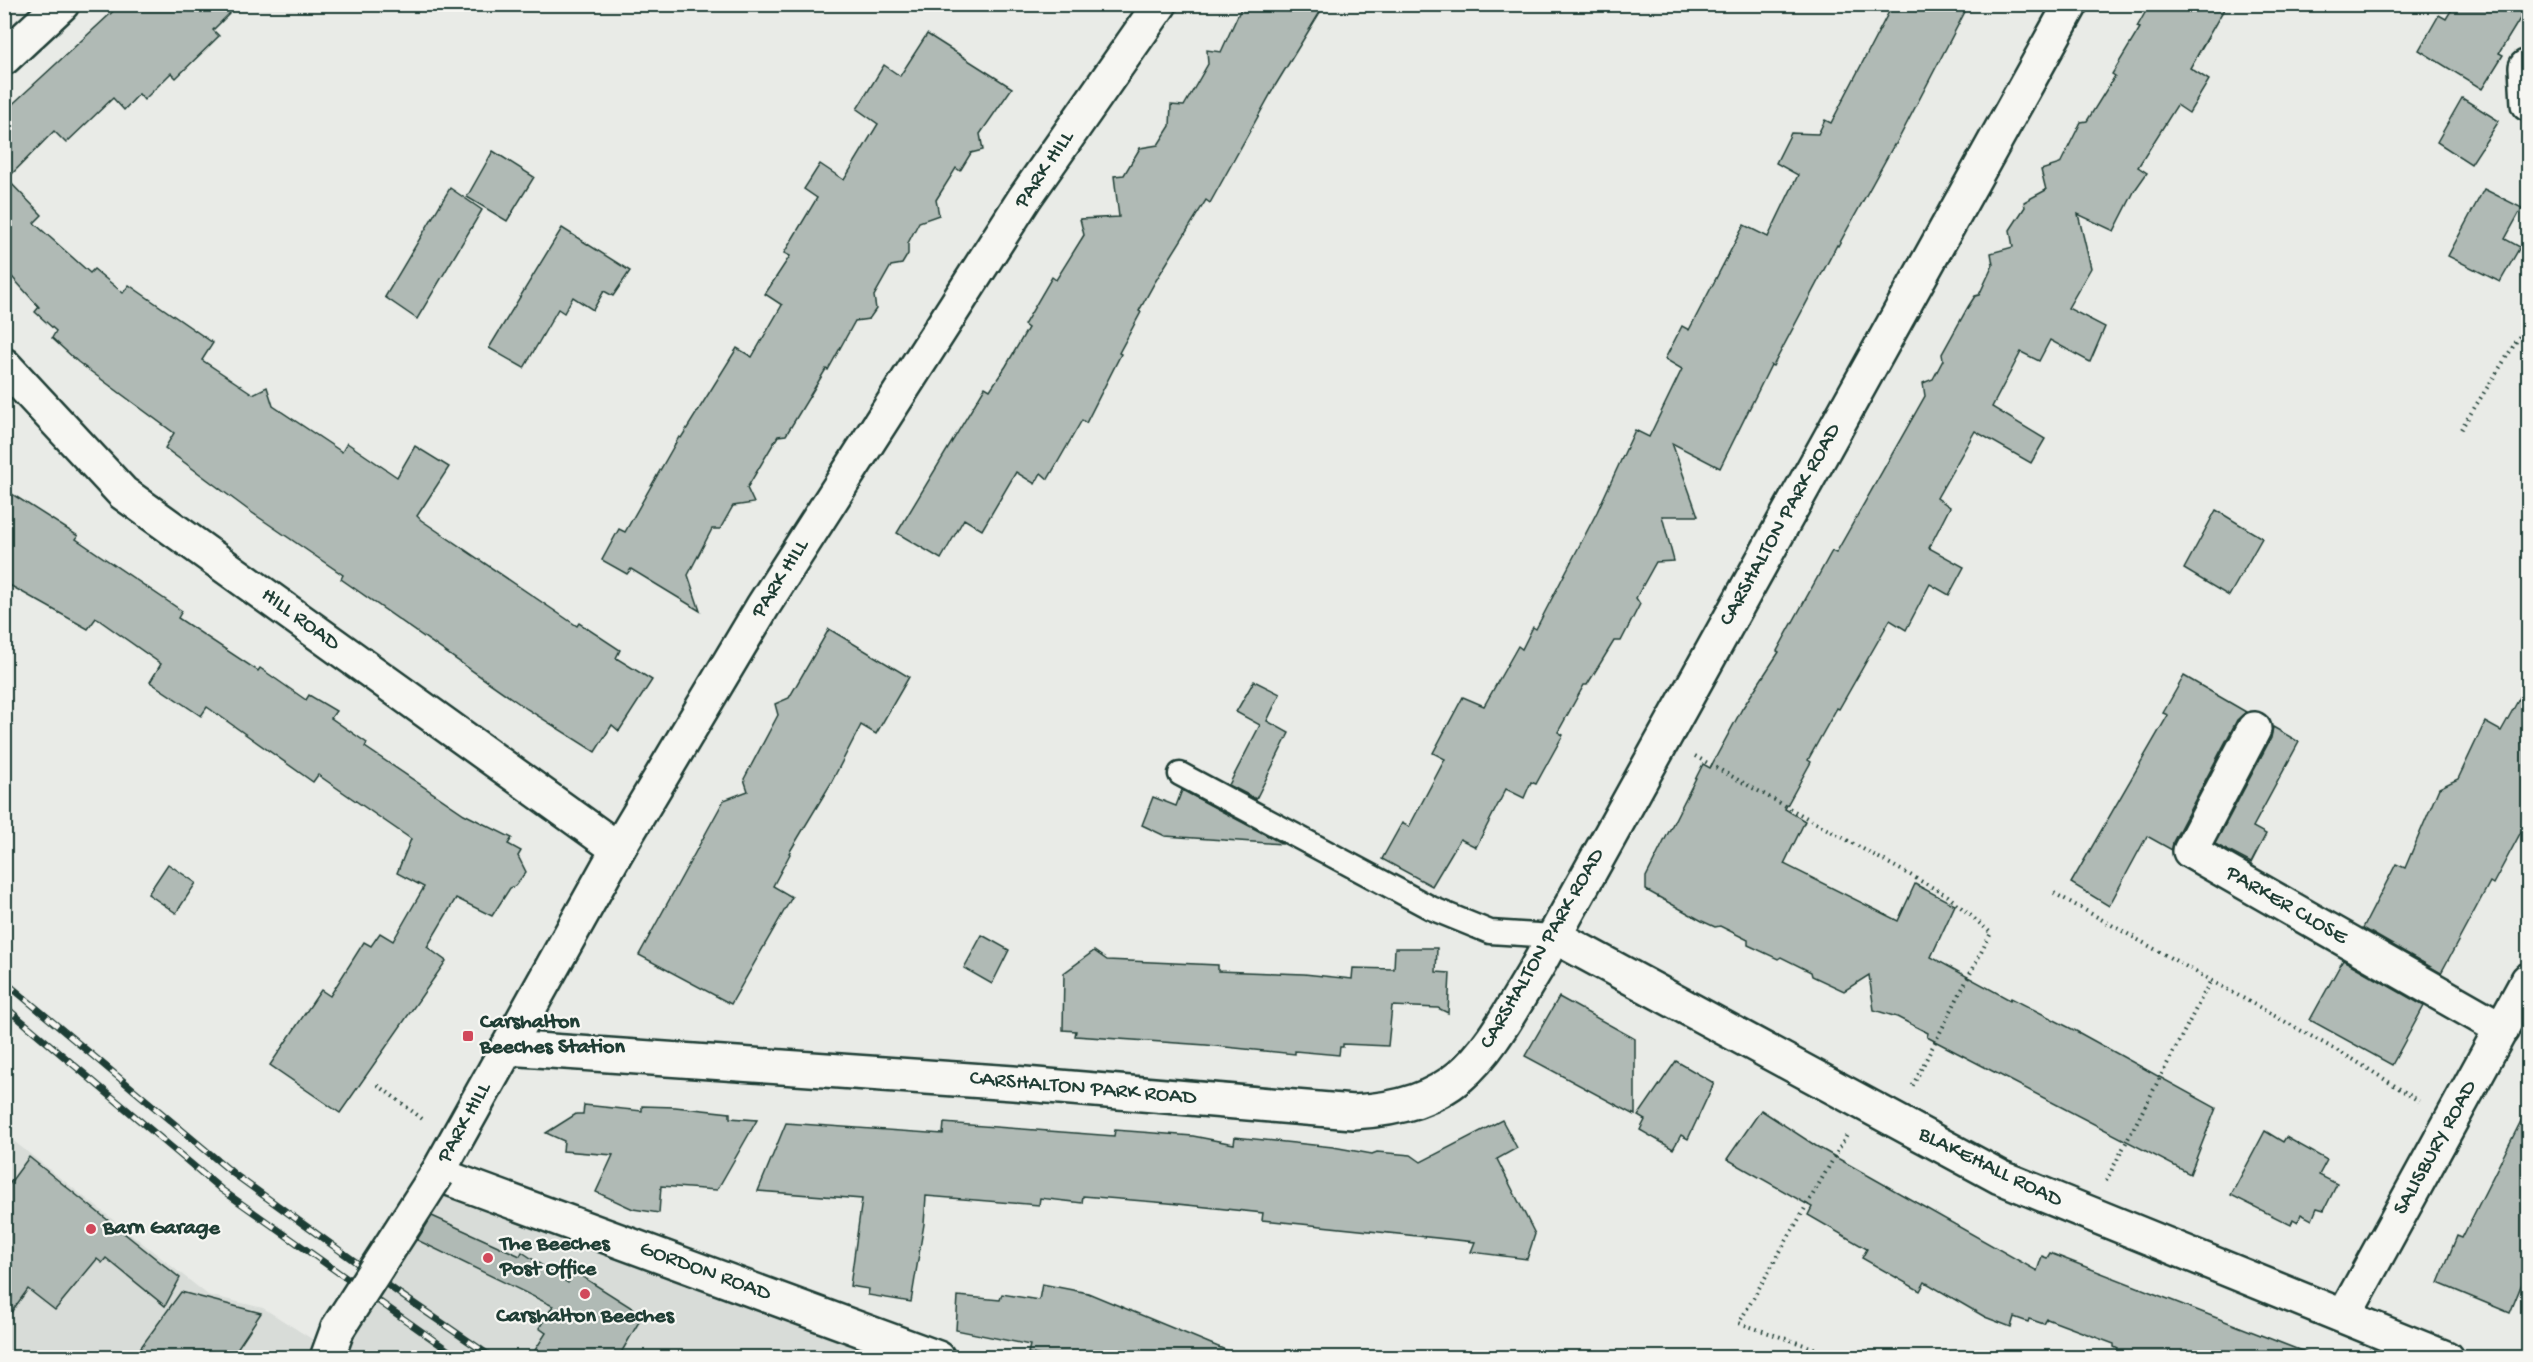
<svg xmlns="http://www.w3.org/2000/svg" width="2533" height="1362" font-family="'Gochi Hand',sans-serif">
	<rect width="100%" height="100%" fill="#e9ebe7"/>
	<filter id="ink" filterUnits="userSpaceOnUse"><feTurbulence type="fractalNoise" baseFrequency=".0167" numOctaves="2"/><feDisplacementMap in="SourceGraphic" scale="12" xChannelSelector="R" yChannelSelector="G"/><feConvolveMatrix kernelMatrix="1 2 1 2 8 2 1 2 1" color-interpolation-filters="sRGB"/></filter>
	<g filter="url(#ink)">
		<!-- built -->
		<polygon fill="#d8dcd8" points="11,1139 208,1295 263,1308 334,1353 443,1187 920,1358 5,1358 4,1151"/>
		<!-- building -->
		<g fill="#b0bab5" stroke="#1f3d34" stroke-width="1.5">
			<polygon points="121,4 239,4 213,30 219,36 176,78 171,73 144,100 139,94 124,110 113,98 66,143 54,131 7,179 42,215 34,223 90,273 94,269 123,293 129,285 213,343 202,360 253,394 267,387 273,406 342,452 347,443 397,477 415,446 449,467 417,516 421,520 577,626 579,623 620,650 616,658 652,680 619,731 612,725 595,752 527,709 341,579 343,575 251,512 165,448 174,433 78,362 52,338 56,331 35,312 39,307 4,268 4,112"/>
			<polygon points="1243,4 1325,4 1275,86 1210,203 1206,200 1155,282 1139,311 1141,312 1119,353 1121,354 1086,423 1082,420 1048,479 1041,473 1035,484 1016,472 982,530 964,519 941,559 897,533 985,387 990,390 1006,366 1028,328 1024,325 1052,277 1056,280 1084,235 1080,219 1119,217 1114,176 1124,175 1140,148 1158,145 1170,126 1171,105 1184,106 1208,64 1207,50 1221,52"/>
			<polygon points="1893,4 1969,4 1895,146 1894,145 1838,246 1837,245 1773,366 1771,365 1720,468 1672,443 1698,516 1662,516 1674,561 1656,562 1636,598 1640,604 1621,641 1614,641 1587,685 1584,685 1558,732 1563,735 1547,764 1536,784 1531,782 1524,798 1506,789 1476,847 1460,839 1432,886 1382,859 1402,823 1409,827 1445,759 1433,753 1463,697 1484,706 1518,646 1522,649 1533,627 1536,629 1597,512 1635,430 1649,437 1682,369 1665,359 1682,326 1689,330 1744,225 1768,237 1798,175 1776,163 1791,133 1818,134 1825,120 1831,123"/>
			<polygon points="2150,4 2227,4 2190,68 2209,80 2189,113 2177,105 2138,167 2147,173 2135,190 2114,231 2078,214 2091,268 2068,308 2105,327 2090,362 2050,340 2039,361 2021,352 1992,407 2045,439 2031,463 1975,431 1937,498 1950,507 1929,548 1964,567 1949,595 1930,584 1906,630 1890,620 1839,709 1837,708 1808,760 1811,762 1785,809 1805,821 1784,864 1898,921 1915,884 1955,905 1931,957 2010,1000 2011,998 2076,1031 2216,1108 2190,1174 1927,1037 1928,1033 1897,1017 1874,1010 1869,975 1844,991 1812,976 1811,972 1781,957 1778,959 1748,945 1748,940 1720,926 1715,927 1702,921 1646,890 1646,877 1703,764 1710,768 1742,709 1779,652 1777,651 1832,551 1836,553 1925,396 1923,383 1933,379 1943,360 1942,354 1968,307 1975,296 1979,295 1993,265 1991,253 2013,247 2010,230 2025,207 2024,202 2046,190 2041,170 2060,164 2081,122 2087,121 2115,76 2112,74 2140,28 2137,27"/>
			<polygon points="2455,4 2529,4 2499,53 2503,55 2482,89 2419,50 2439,15 2446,19"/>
			<polygon points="927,34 1012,88 980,134 983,150 971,153 960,171 956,168 936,200 939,215 919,222 908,243 908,254 902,264 891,266 874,296 876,309 869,319 855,321 828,370 826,369 786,435 778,436 747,488 754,503 733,506 720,529 712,529 688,575 700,611 631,569 627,574 602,560 619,529 625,532 679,437 681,438 737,348 752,357 782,305 765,294 790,256 784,253 817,198 804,189 820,164 844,180 878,124 857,109 884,65 900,76"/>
			<polygon points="2462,98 2499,121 2471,164 2437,142"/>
			<polygon points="493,151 534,177 507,221 467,197"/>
			<polygon points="450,188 482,210 417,319 385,297"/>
			<polygon points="2484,189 2522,208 2505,239 2520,247 2500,282 2448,256"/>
			<polygon points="562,228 630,271 613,296 604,291 593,310 573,297 564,313 558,309 524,368 489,348"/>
			<polygon points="4,489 78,536 76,539 182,611 178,618 258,671 260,668 306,700 309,695 336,711 331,718 367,743 365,747 464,814 512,838 508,844 521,851 518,856 526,872 515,886 510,888 492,916 456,898 427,947 446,961 340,1113 270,1065 321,990 330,996 364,942 371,946 380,933 393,941 424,887 397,873 411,839 318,775 313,782 207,707 201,716 150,682 161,664 96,618 88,629 4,582"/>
			<polygon points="2216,510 2262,538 2229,596 2184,569"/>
			<polygon points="829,629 909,677 876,734 861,725 830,785 789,853 790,854 773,886 792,897 731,1004 639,955 724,800 748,791 744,779 778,715 775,704 789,698"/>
			<polygon points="2184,676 2246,712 2237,720 2173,842 2172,850 2147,836 2109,906 2071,883 2168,715 2163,713"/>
			<polygon points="1254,681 1280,694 1267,721 1289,733 1256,799 1229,785 1260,725 1236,712"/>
			<polygon points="2529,681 2529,817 2493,884 2490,882 2441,973 2363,928 2396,864 2405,868 2439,788 2458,779 2485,722 2501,731"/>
			<polygon points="2273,727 2299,742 2253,827 2266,834 2251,863 2215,844 2271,738"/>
			<polygon points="1182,790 1283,844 1165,836 1142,825 1153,797 1176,806"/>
			<polygon points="168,864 196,883 176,913 148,894"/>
			<polygon points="982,935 1009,950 992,984 964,968"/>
			<polygon points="1395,948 1437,948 1436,972 1450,973 1448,1013 1438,1008 1392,1006 1388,1046 1343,1044 1343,1047 1340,1047 1339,1055 1295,1051 1295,1054 1206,1045 1075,1036 1076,1031 1063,1030 1064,973 1094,951 1107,960 1218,965 1218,971 1304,974 1352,979 1353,968 1394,969"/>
			<polygon points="2343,960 2424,1006 2392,1065 2310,1020"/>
			<polygon points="1559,997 1635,1039 1635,1115 1525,1056"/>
			<polygon points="1676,1061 1714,1083 1688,1139 1681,1135 1673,1149 1640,1130 1645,1120 1638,1116"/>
			<polygon points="584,1105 642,1111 642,1106 675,1107 730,1113 730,1118 757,1120 717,1190 661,1186 659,1213 633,1209 596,1192 613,1155 563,1151 564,1141 546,1133 576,1114 583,1114"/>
			<polygon points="2529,1105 2529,1266 2510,1313 2438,1283 2457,1236 2462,1238"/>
			<polygon points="1761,1110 1816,1146 2037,1271 2042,1256 2047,1258 2050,1253 2312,1355 2312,1358 2115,1358 2118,1349 2114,1347 2114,1344 2047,1319 2044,1324 2029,1319 2028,1322 2014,1317 2011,1327 1985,1317 1925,1282 1920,1291 1862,1258 1867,1249 1808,1215 1812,1207 1727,1159"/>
			<polygon points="1502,1120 1517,1148 1497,1159 1535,1234 1527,1259 1471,1252 1475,1242 1262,1220 1263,1213 1168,1203 1083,1196 1082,1203 1040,1198 1039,1205 926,1196 924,1224 911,1302 868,1295 869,1289 850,1286 862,1199 758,1191 786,1123 943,1134 944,1123 1114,1136 1115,1130 1193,1136 1234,1144 1235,1137 1333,1147 1372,1154 1377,1152 1411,1155 1421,1162"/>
			<polygon points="2265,1131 2283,1142 2286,1137 2327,1160 2319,1175 2337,1184 2324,1210 2317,1208 2312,1220 2301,1214 2298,1222 2293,1219 2291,1225 2231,1195"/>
			<polygon points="29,1157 180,1278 165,1306 106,1258 102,1263 97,1259 55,1310 28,1289 4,1322 4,1191"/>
			<polygon points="432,1216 520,1256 522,1252 568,1283 575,1272 643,1315 618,1358 530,1358 546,1333 539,1328 553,1306 417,1240"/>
			<polygon points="1042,1284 1088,1293 1245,1358 1050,1358 1028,1353 1030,1345 956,1330 958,1296 1000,1300 1002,1294 1039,1300"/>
			<polygon points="181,1292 261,1313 231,1358 133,1358"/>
		</g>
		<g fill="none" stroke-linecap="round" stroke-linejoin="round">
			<defs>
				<polyline id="lane" points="1180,774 1431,908 1490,932 1554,936"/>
				<g id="street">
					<polyline points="2526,67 2528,104"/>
					<polyline points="4,365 123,493 618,849"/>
					<polyline points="2254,729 2190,851 2502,1029"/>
					<polyline points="1554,936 2000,1177 2446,1358"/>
					<path d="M507,1048L1013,1083L1353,1112C1463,1106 1484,1055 1536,969L2071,4"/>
					<polyline points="437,1174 938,1358"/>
					<polyline points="2344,1316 2528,980"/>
				</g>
				<g id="secondary">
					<polyline points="4,58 62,4"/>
					<polyline points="437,1174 618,849 763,606 1024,199 1160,4"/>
					<polyline points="327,1358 338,1328"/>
				</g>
			</defs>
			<!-- lane casing -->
			<use href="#lane" stroke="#1f3d34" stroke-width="27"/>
			<!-- street casing -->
			<use href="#street" stroke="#1f3d34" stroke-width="38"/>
			<!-- secondary casing -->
			<use href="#secondary" stroke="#1f3d34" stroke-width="38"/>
			<!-- path -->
			<g stroke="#1f3d34" stroke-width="4" stroke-dasharray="1.5 4.5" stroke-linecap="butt">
				<polyline points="2461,429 2528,323"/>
				<polyline points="1695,756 1948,896 1991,933 1911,1089"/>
				<polyline points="2054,893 2354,1060 2419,1101"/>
				<polyline points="378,1085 425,1121"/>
				<polyline points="2106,1181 2211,980"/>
				<polyline points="1843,1358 1739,1323 1847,1135"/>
			</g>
			<!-- lane -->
			<use href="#lane" stroke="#f6f6f2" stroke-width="22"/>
			<!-- street -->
			<use href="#street" stroke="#f6f6f2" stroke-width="33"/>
			<!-- secondary -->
			<use href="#secondary" stroke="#f6f6f2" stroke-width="33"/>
			<defs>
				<g id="rail">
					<polyline points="4,981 234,1174 400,1294 493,1358"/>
					<polyline points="4,1006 222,1190 459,1358"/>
				</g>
			</defs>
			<!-- rail casing -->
			<use href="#rail" stroke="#1f3d34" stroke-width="7"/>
			<!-- rail -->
			<use href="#rail" stroke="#f6f6f2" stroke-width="4.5" stroke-dasharray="14" stroke-linecap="butt"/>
			<defs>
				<polyline id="secondary-bridge" points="338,1328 437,1174"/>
			</defs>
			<!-- secondary-bridge casing -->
			<use href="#secondary-bridge" stroke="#1f3d34" stroke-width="38" stroke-linecap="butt"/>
			<!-- secondary-bridge -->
			<use href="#secondary-bridge" stroke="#f6f6f2" stroke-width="33"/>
		</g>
	</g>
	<!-- markers -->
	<g fill="#d1495b" stroke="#f6f6f2" stroke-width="2">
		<rect x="462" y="1030" width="12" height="12" rx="3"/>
		<circle cx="91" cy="1229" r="6"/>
		<circle cx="488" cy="1258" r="6"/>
		<circle cx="585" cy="1294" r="6"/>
	</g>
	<g text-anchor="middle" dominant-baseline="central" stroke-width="4.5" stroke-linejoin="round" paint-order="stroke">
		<!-- street labels -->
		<g font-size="22" fill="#1f3d34" stroke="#f6f6f2">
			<text transform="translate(1045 170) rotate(-56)">PARK HILL</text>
			<text transform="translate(1781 525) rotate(-61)">CARSHALTON PARK ROAD</text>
			<text transform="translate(781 579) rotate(-58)">PARK HILL</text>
			<text transform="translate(300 620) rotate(36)">HILL ROAD</text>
			<text transform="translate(2286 906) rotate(30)">PARKER CLOSE</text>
			<text transform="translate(1543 949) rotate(-60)">CARSHALTON PARK ROAD</text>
			<text transform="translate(1083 1089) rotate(5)">CARSHALTON PARK ROAD</text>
			<text transform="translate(465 1123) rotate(-61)">PARK HILL</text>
			<text transform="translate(2436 1148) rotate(-61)">SALISBURY ROAD</text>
			<text transform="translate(1990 1168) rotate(26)">BLAKEHALL ROAD</text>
			<text transform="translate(705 1272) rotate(20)">GORDON ROAD</text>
		</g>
		<!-- poi labels -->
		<g font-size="22" font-weight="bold" fill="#1f3d34" stroke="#f6f6f2" text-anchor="start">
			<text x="480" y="1023">Carshalton<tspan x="480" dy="25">Beeches Station</tspan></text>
			<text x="103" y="1229">Barn Garage</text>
			<text x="500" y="1245">The Beeches<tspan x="500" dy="25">Post Office</tspan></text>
			<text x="585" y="1317" text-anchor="middle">Carshalton Beeches</text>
		</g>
	</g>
	<!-- margin -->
	<rect width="2533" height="1362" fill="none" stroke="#f6f6f2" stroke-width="24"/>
	<rect x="12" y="12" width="2509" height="1338" fill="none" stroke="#1f3d34" stroke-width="2" filter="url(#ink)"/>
</svg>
